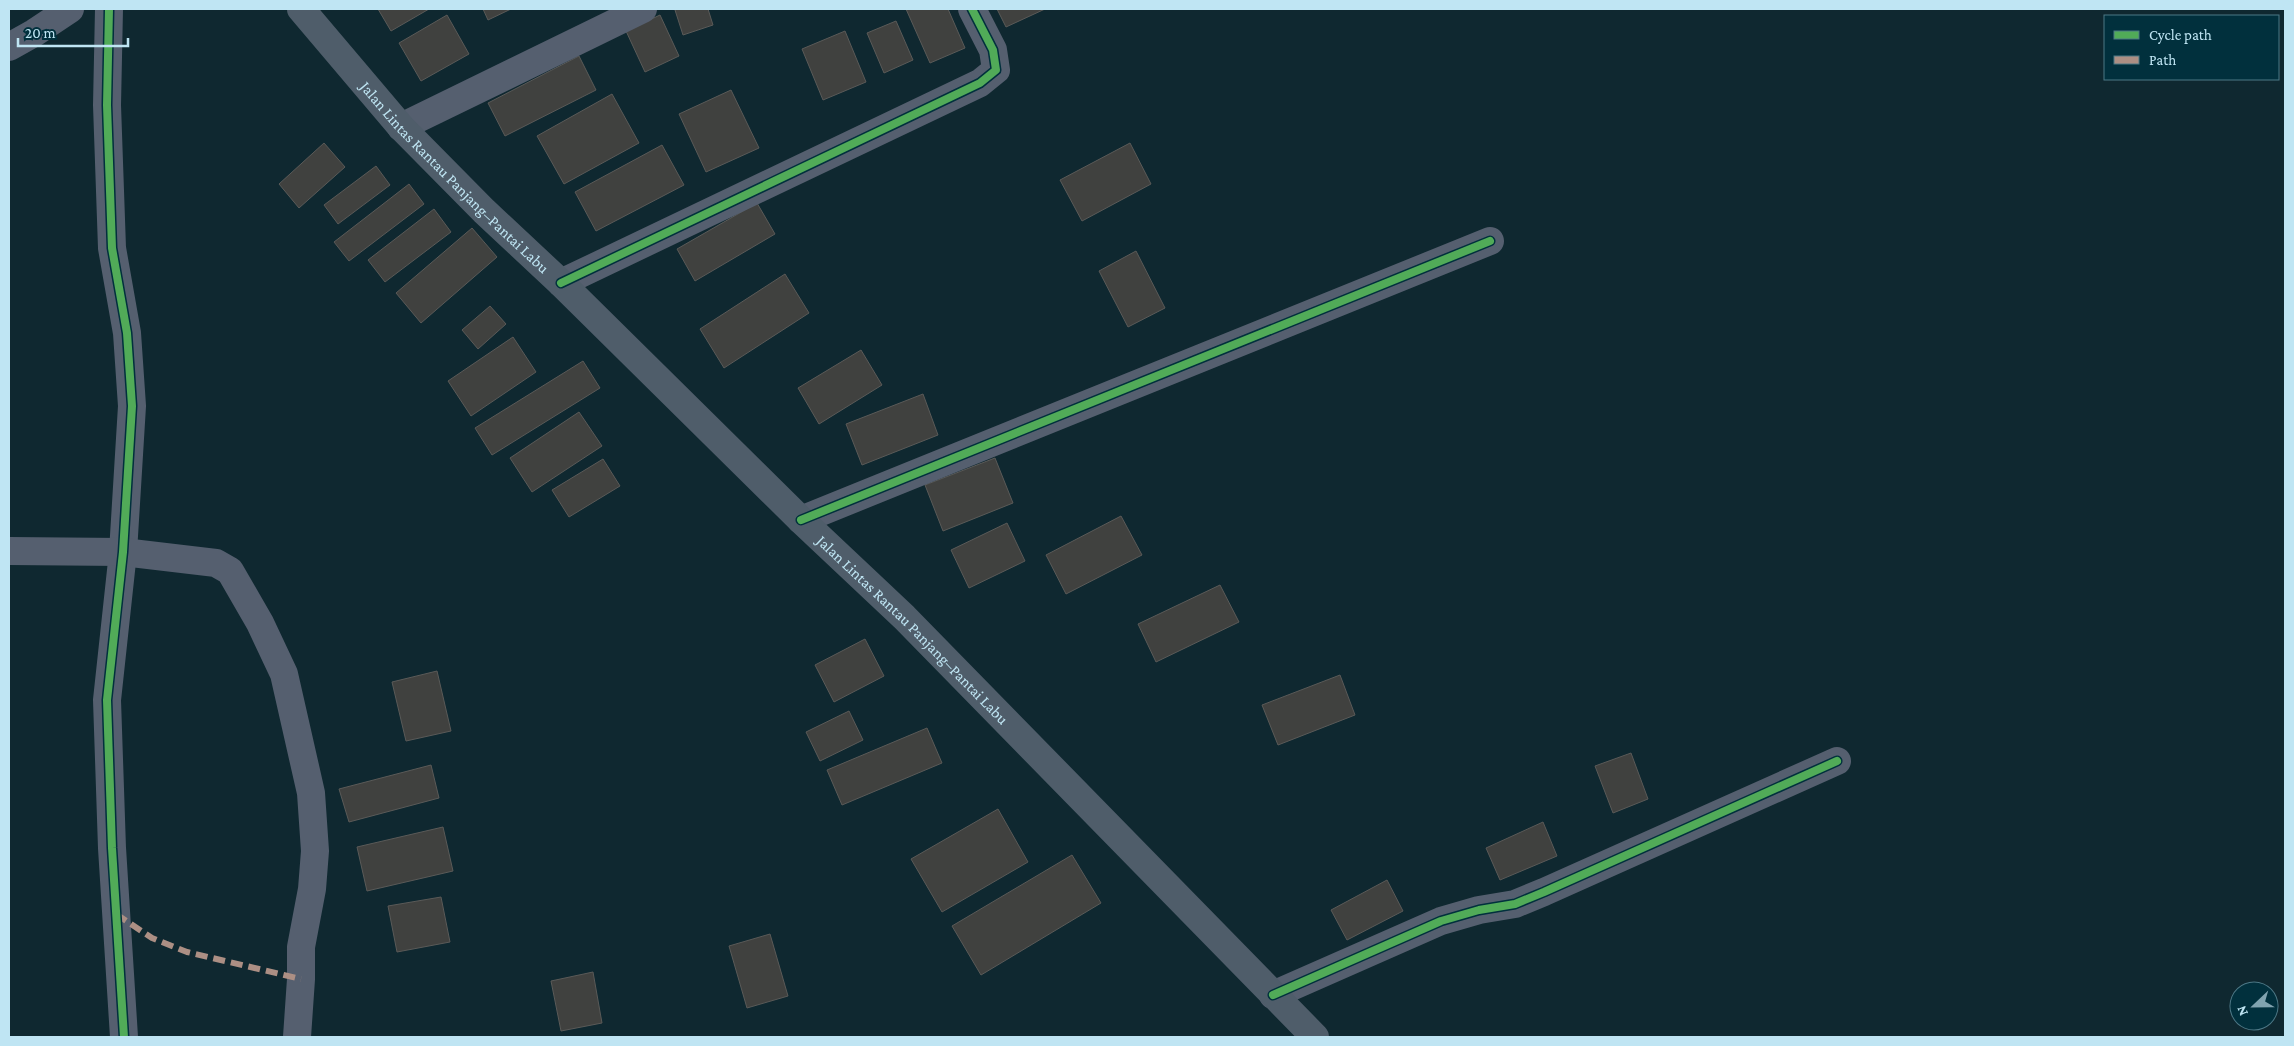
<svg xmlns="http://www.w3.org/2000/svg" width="2294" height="1046" font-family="'Crimson Pro',serif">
	<rect width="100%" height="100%" fill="#0f2830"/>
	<!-- building -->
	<g fill="#40413f" stroke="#5a5a58">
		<polygon points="378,9 429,9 391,31"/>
		<polygon points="483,9 511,9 488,20"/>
		<polygon points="678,9 708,9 713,25 683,35 675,10"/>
		<polygon points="906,9 948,9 965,48 930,63"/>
		<polygon points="997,9 1045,9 1006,27"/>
		<polygon points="447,15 469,54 421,81 399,43"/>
		<polygon points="660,15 679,56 645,72 626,31"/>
		<polygon points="896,21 913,60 884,73 867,33"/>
		<polygon points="845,31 866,82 823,100 802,49"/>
		<polygon points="579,56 596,90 505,136 488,103"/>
		<polygon points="731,90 759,148 706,172 679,114"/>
		<polygon points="612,94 639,143 564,184 537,136"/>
		<polygon points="324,143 345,167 299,208 279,184"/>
		<polygon points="1130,143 1151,184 1082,221 1060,180"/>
		<polygon points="662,145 684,185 596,231 575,192"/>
		<polygon points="376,166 390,185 338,224 324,205"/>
		<polygon points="409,184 424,204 349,261 334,242"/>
		<polygon points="757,203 775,234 695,281 677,249"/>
		<polygon points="434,209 451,232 385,282 368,260"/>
		<polygon points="472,228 497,257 421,323 396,293"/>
		<polygon points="1136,251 1165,308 1128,327 1099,271"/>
		<polygon points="785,274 809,313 724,368 700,329"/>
		<polygon points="490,306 506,324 478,349 462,330"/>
		<polygon points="513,337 536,372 471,416 448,381"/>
		<polygon points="861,350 882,385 819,424 798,388"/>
		<polygon points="583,361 600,388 492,455 475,428"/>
		<polygon points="923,394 938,435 862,465 846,424"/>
		<polygon points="579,412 602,446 532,492 510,458"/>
		<polygon points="995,458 1013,503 943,531 925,485"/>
		<polygon points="603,459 620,486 569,517 552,490"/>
		<polygon points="1121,516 1142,555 1066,594 1046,555"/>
		<polygon points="1007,523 1025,561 969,588 951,550"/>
		<polygon points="1220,585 1239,622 1156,662 1138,624"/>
		<polygon points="865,639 884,676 834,702 815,665"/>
		<polygon points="437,671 451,731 406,741 392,682"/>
		<polygon points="1340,675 1355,715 1278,745 1262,705"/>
		<polygon points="849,711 863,740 820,761 806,732"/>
		<polygon points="927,728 942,763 842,805 827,770"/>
		<polygon points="1631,753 1648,799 1613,813 1595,766"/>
		<polygon points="431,765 439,798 349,822 339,789"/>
		<polygon points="998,809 1028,862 942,912 911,859"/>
		<polygon points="1543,822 1557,856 1500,880 1486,848"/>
		<polygon points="443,827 453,871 367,891 357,847"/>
		<polygon points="1072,855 1101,903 981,975 952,926"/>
		<polygon points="1387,880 1403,911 1347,940 1331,910"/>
		<polygon points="441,897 450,942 397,952 388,906"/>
		<polygon points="770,934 788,996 747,1008 729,946"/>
		<polygon points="593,972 602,1023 561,1031 551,981"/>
	</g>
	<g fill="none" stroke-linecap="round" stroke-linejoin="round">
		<!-- street -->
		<g stroke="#555f6f" stroke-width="28">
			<polyline points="109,9 107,105 112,248 127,333 132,406 123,552 107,700 112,848 124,1037"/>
			<polyline points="9,47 34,33 70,9"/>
			<polyline points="401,127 643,9"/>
			<polyline points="561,283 980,83 996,70 993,50 972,9"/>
			<polyline points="801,520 1490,241"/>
			<polyline points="9,551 123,552 216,563 230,571 260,623 284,674 311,793 315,851 312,889 301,947 301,979 297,1037"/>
			<polyline points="1273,995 1441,921 1479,910 1515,904 1544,892 1837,761"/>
		</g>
		<!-- primary -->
		<path stroke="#4f5d6a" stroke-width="28" id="s1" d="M301,9L401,127L484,211L561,283L801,520L904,617L1315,1037"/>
		<!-- quiet -->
		<polyline stroke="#ac8f84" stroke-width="6" stroke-dasharray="12 6" stroke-linecap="butt" points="116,914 152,938 187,952 301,979"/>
		<defs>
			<g id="cycleway">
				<polyline points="109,9 107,105 112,248 127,333 132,406 123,552 107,700 112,848 124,1037"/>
				<polyline points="561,283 980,83 996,70 993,50 972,9"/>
				<polyline points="801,520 1490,241"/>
				<polyline points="1273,995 1441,921 1479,910 1515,904 1544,892 1837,761"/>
			</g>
		</defs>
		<!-- cycleway casing -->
		<use href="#cycleway" stroke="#01303d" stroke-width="11"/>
		<!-- cycleway -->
		<use href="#cycleway" stroke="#51ab58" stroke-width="8"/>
	</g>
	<g text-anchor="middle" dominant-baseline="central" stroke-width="4" stroke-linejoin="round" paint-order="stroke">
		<!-- street labels -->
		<g font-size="16" fill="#bfe5f3" stroke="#01303d">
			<text stroke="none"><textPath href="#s1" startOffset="228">Jalan Lintas Rantau Panjang–Pantai Labu</textPath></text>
			<text stroke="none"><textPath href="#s1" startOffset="872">Jalan Lintas Rantau Panjang–Pantai Labu</textPath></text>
		</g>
	</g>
	<!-- border -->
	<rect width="2294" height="1046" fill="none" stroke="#bfe5f3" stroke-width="20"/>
	<!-- legend -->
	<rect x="2104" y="15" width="175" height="65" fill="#01303d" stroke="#4d7886"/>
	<rect x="2114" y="31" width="25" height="8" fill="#51ab58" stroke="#4d7886"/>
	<text x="2149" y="40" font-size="15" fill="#bfe5f3">Cycle path</text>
	<rect x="2114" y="56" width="25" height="8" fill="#ac8f84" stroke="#4d7886"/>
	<text x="2149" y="65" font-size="15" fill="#bfe5f3">Path</text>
	<!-- north arrow -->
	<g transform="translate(2254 1006) rotate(248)"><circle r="24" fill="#01303d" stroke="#4d7886"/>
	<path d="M0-4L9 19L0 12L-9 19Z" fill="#81a3af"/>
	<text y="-8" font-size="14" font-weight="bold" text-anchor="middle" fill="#bfe5f3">N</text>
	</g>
	<!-- scale -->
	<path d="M18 38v8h110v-8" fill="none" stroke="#bfe5f3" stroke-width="2.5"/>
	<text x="25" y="38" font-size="15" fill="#bfe5f3" stroke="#01303d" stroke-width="4" paint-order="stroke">20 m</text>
</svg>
